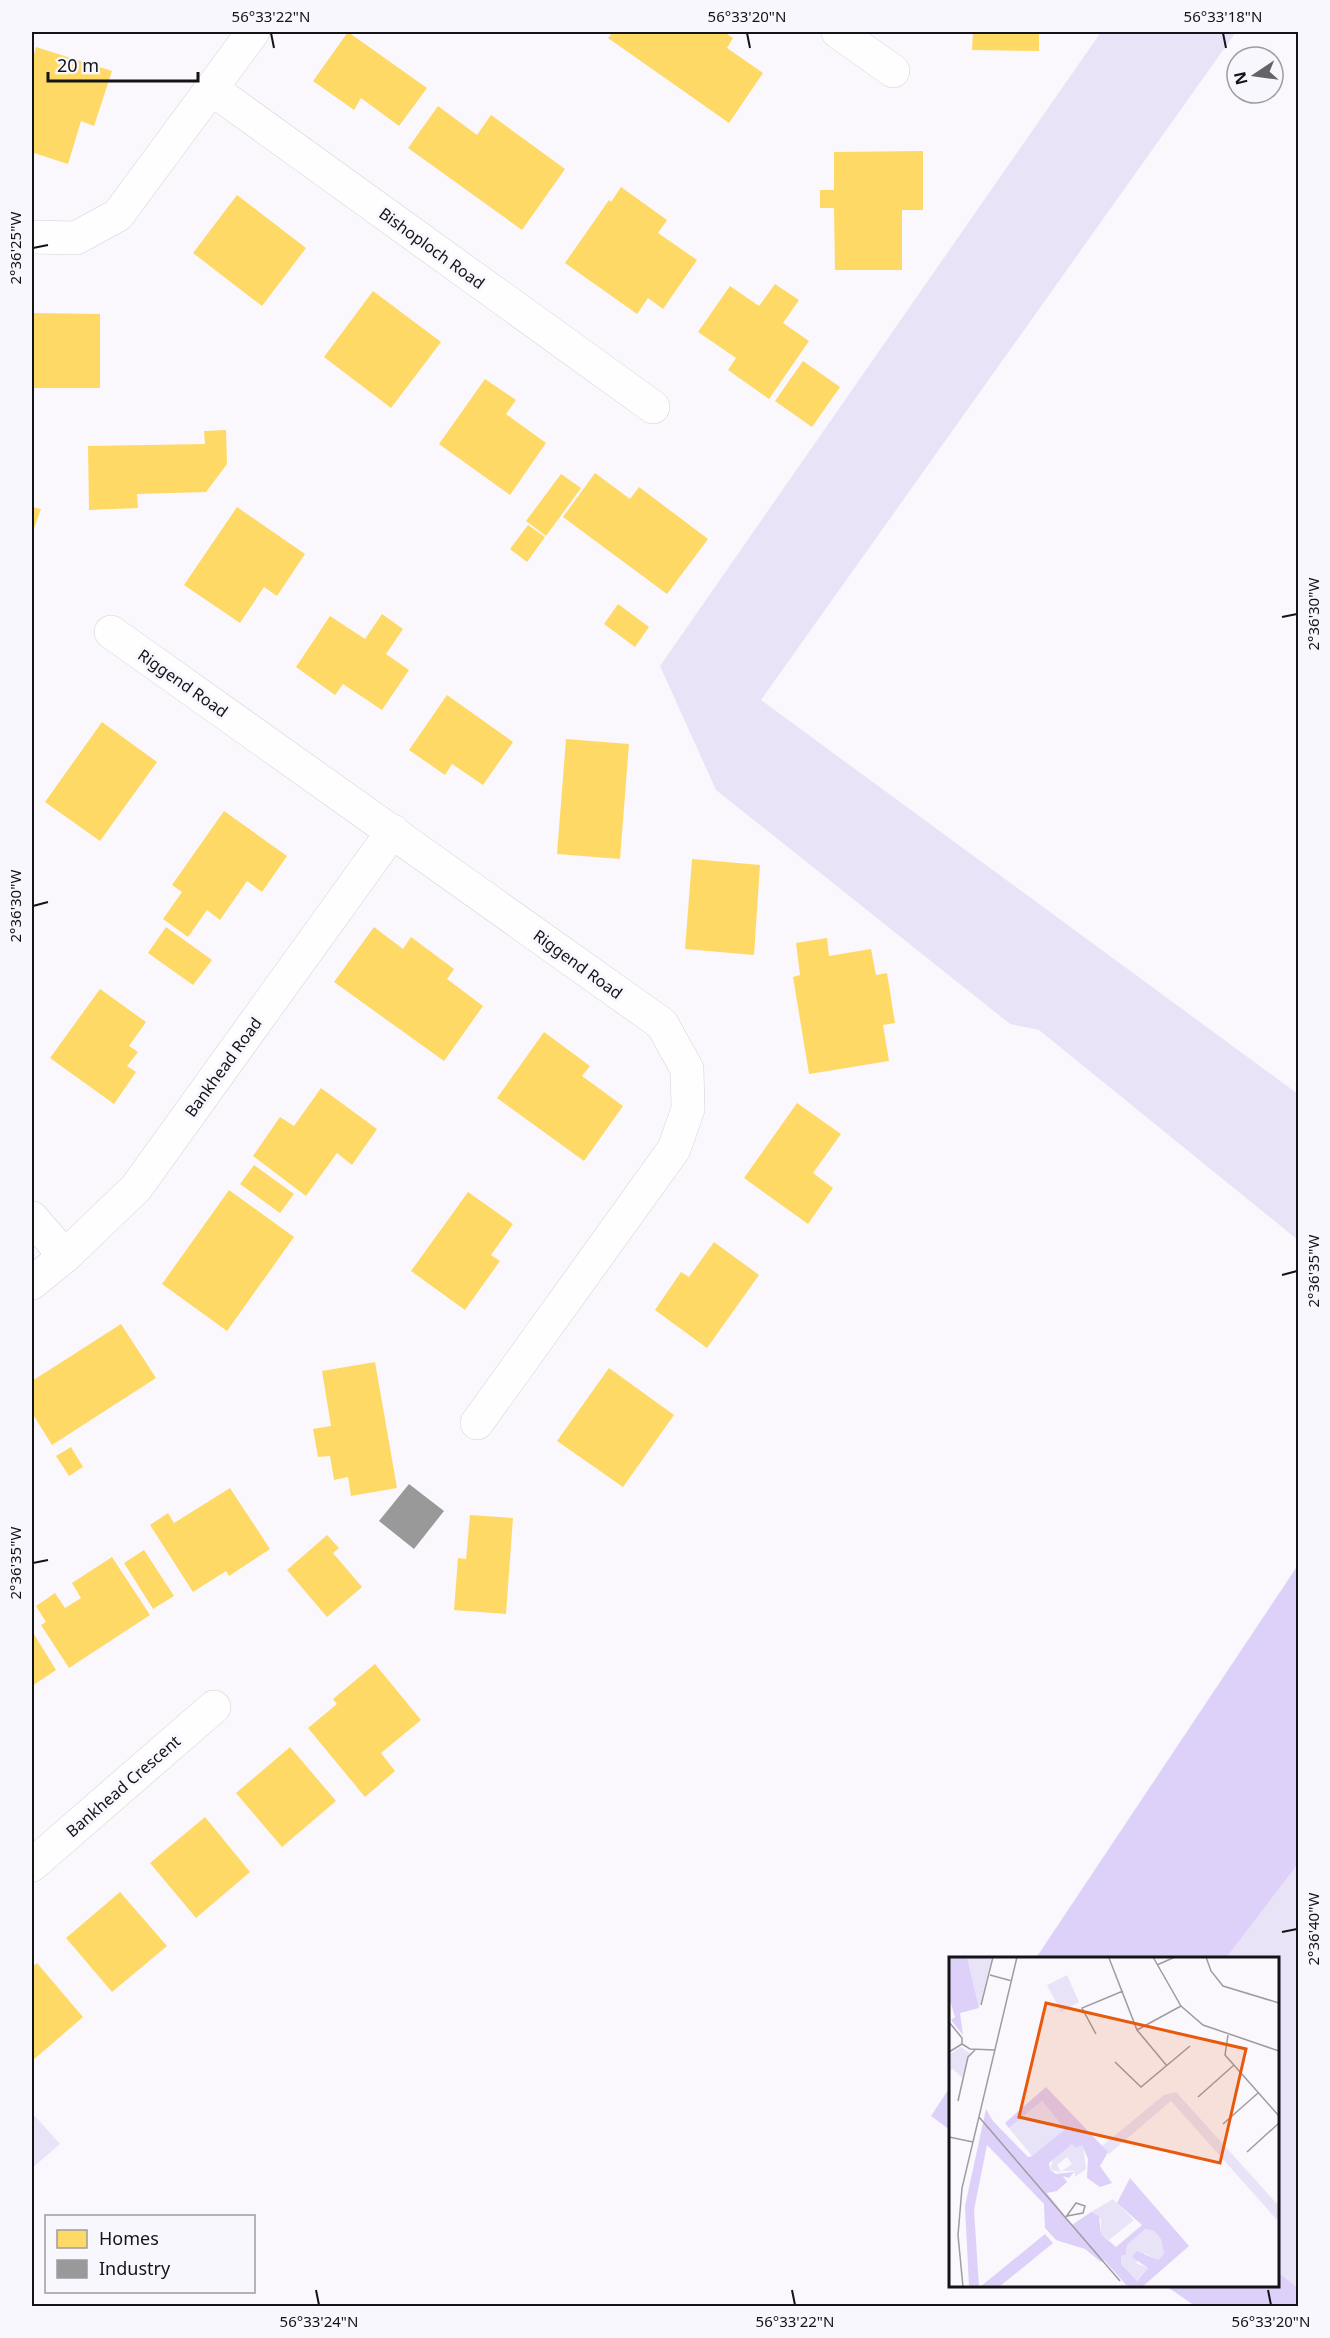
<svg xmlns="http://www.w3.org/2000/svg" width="1330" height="2338" font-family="'Noto Sans',sans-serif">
	<rect width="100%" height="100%" fill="#faf8fd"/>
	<!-- green -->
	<g fill="#e9e3f8">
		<polygon points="1101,32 1236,32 761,700 1298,1094 1298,1240 1039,1030 1010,1024 716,790 660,666"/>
		<polygon points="1298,1864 1298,2288 1278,2272 1278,1958 1226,1958"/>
		<polygon points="32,2113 60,2144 32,2168"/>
	</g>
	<!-- forest -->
	<g fill="#ddd0f9">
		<polygon points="1298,1565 1298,1864 1226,1958 1036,1958"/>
		<polygon points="950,2087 950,2130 931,2116"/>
		<polygon points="1278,2272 1298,2288 1298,2306 1195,2306 1166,2286 1278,2286"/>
	</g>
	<!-- homes -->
	<g fill="#ffd966">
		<polygon points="348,32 427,88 399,126 361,98 354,110 313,81"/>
		<polygon points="613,32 724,32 733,38 727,48 763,73 729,123 608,38"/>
		<polygon points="973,32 1039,32 1039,51 972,50"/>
		<polygon points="36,47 112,71 94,126 81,121 68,164 34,153 32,158 32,61"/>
		<polygon points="438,106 477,135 491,115 565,169 522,230 408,148"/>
		<polygon points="923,151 923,210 902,210 902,270 835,270 834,208 820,208 820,190 834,190 834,152"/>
		<polygon points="621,187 667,220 658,233 697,260 663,309 648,298 637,314 565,263 609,200 611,202"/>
		<polygon points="237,195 306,248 262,306 193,253"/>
		<polygon points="775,284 799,300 783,323 809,341 769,399 728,370 736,358 698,332 730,286 759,306"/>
		<polygon points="373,291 441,342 391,408 324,357"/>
		<polygon points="32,313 100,314 100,388 32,388"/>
		<polygon points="803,361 840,387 812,427 775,401"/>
		<polygon points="485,379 516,400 506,414 546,443 510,495 439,444"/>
		<polygon points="226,430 227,464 206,492 137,494 138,508 89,510 88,446 205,444 204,431"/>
		<polygon points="595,473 630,499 639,487 708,539 667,594 563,517"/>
		<polygon points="561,474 581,488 546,536 526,521"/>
		<polygon points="32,507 41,509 32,534"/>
		<polygon points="237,507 305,554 277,596 264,587 240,623 184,585"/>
		<polygon points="528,525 545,537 527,562 510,549"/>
		<polygon points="618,604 649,627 635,647 604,624"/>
		<polygon points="382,614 403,629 386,654 409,670 382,710 343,684 335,695 296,667 330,616 365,639"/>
		<polygon points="447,695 513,742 483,785 452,764 445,775 409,750"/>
		<polygon points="102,722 157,762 100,841 45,802"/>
		<polygon points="566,739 629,744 620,859 557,854"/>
		<polygon points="224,811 287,856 262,892 247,881 220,920 207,910 188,937 163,919 182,892 172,885"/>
		<polygon points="692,859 760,865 754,955 685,949"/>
		<polygon points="166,927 212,960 193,985 148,953"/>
		<polygon points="374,927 403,949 411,937 454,969 447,979 483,1006 444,1061 334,982"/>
		<polygon points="827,938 829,956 871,949 876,975 887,973 895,1023 883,1025 889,1061 809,1074 793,977 800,975 796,943"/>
		<polygon points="100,989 146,1022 129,1046 138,1052 127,1066 136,1072 114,1104 50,1058"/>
		<polygon points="544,1032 590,1066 582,1076 623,1106 584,1161 497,1098"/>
		<polygon points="321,1088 377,1129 352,1165 337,1153 306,1196 253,1156 280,1117 294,1126"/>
		<polygon points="797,1103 841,1134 813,1173 833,1188 808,1224 744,1178"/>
		<polygon points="254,1165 294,1194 280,1213 240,1184"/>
		<polygon points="229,1190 294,1237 227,1331 162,1284"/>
		<polygon points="468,1192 513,1224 491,1255 500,1261 465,1310 411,1271"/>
		<polygon points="714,1242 759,1275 707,1348 655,1310 681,1272 689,1277"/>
		<polygon points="121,1324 156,1378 52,1445 32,1413 32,1381"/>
		<polygon points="375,1362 397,1488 351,1496 348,1477 334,1480 330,1456 318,1457 313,1429 331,1426 322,1371"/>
		<polygon points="609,1368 674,1415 623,1487 557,1441"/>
		<polygon points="71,1447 83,1467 69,1476 56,1456"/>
		<polygon points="230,1488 270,1549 229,1576 226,1571 193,1592 150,1525 168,1513 174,1523"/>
		<polygon points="470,1515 513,1518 506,1614 454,1610 458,1558 466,1559"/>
		<polygon points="327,1535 339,1548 333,1553 362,1587 327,1617 287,1570"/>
		<polygon points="144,1550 174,1596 153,1609 124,1563"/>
		<polygon points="112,1557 150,1615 69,1668 41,1625 46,1622 36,1606 55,1593 65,1608 81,1598 72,1583"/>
		<polygon points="32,1631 56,1670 32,1686"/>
		<polygon points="375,1664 421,1720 381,1753 395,1771 365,1797 308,1728 337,1704 333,1699"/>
		<polygon points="290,1747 336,1801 282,1847 236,1793"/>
		<polygon points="205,1817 250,1872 196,1918 150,1863"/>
		<polygon points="120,1892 167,1946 112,1992 66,1938"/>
		<polygon points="37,1963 83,2017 32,2061 32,1967"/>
	</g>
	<!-- industry -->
	<polygon fill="#999" points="409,1484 444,1511 414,1549 379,1521"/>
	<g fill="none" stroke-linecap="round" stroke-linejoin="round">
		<defs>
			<g id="minor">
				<polyline points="838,32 893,71"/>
				<polyline points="212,89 653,407"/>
				<polyline points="32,237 76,238 118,215 253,32"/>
				<polyline points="111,632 662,1024 687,1069 688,1109 674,1149 477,1423"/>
				<polyline points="32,1218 65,1256"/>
				<polyline points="32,1283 65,1256 136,1188 393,831"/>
				<polyline points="32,1865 214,1707"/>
			</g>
		</defs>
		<!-- minor casing -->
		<use href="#minor" stroke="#d3d2d6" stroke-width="34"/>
		<!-- minor -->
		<use href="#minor" stroke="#fefeff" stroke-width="33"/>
	</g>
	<!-- ticks -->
	<path fill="none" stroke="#141317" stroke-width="2" d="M271,33L274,48M747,33L750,48M1223,33L1226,48M33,248L48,245M1282,617L1297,614M33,906L48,902M1282,1275L1297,1271M33,1563L48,1560M1282,1932L1297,1929M316,2290L319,2305M792,2290L795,2305M1268,2290L1271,2305"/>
	<g text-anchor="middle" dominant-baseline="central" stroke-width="6" stroke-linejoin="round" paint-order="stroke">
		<!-- street labels -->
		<g font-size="16" fill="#141317" stroke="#f9f7fe">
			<text transform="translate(432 248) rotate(36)">Bishoploch Road</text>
			<text transform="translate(183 683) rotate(35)">Riggend Road</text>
			<text transform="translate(578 964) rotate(36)">Riggend Road</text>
			<text transform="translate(223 1067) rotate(-54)">Bankhead Road</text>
			<text transform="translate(123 1786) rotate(-41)">Bankhead Crescent</text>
		</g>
	</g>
	<!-- overview -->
	<g transform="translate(949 1957)">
		<rect width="330" height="330" fill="#faf8fd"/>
		<path d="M18,0H43L30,51ZM118,18L130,45L112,55L98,28ZM12,90L21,96L13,121L4,112L0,114V98ZM227,135L330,249V265L222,144L160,197L153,189L215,138ZM93,144L116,172L83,199L60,171ZM123,187L134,188L137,212L126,220L125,214H113L123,207L118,200L108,208L112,215L101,213L105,198ZM164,242L185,263L160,283L152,277V262L142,255ZM196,272L205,274L212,282L215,297L209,304L196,296L187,306L199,311L187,324L172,307V299L177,298L178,288Z" fill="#e9e3f8"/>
		<path d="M0,0H18L30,51L11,56L14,78L2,63L6,60L0,40ZM97,130L159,195L151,209L163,226L151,230L138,221L139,202L133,188L127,191L123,187L100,206L101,213L107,217L125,215L120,221L114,219L118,225L108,234L98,236L123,268L142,255L150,259L152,277L167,290L193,268L168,246L181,221L240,289L193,330H179L155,303L152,305L136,292L107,283L96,271L95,247L38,188L25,253L30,330H20L16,249L37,152L44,164L79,200L83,199L116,172L93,144L60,171L56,166ZM196,272L205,274L212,282L215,297L209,303L188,294L183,300L199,311L188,324L172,307V299L177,298L178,288ZM96,277L104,286L50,330H31Z" fill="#ddd0f9" fill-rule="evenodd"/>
		<path fill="none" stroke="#9e9ca1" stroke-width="1.5" d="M204,0L232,49L254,68L330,94M257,0L262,14L274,29L330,46M160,1L188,73L218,109M208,8L226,0M41,18L63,24M32,48L44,0M0,65L13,81V87M188,73L232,49M147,77L133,51L174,34M279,78L276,98L330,159M0,95L13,87L21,92L46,93M166,105L192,130L241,89M249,140L285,108M9,144L19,100L26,93M30,160L171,324M274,167L309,136M0,180L24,185M298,195L330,166M117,260L127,246L136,249L134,256L118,259M14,330L9,278L13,231L68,0"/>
		<path fill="#e8590c" fill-opacity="0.15" stroke="#e8590c" stroke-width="3" d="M97,46L297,92L271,206L70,160Z"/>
		<rect width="330" height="330" fill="none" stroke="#141317" stroke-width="3"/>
	</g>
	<!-- border -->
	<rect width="1330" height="2338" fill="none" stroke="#f9f7fe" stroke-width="66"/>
	<!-- legend -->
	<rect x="45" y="2215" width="210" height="78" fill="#f9f7fe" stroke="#9d9ca2" stroke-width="1.5"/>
	<rect x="57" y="2230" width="30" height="18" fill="#ffd966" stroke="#9d9ca2" stroke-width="1.5"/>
	<text x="99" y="2245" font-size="18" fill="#141317">Homes</text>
	<rect x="57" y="2260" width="30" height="18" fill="#999999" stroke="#9d9ca2" stroke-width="1.5"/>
	<text x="99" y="2275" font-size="18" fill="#141317">Industry</text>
	<!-- north arrow -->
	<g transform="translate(1255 75) rotate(257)"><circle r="28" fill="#f9f7fe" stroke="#9d9ca2" stroke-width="1.5"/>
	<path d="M0-4.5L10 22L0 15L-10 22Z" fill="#646368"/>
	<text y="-9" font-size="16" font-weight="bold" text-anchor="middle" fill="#141317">N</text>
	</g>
	<!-- scale -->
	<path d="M48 72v9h150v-9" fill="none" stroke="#141317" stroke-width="3"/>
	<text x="57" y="72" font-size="18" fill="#141317" stroke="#f9f7fe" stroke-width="4.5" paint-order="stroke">20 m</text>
	<rect x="33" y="33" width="1264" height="2272" fill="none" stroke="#141317" stroke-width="2"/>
	<g font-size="15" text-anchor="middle" fill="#141317">
		<text x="271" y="22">56°33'22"N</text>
		<text x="747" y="22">56°33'20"N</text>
		<text x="1223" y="22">56°33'18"N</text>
		<text transform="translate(16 248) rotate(-90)" y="5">2°36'25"W</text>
		<text transform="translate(1314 614) rotate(-90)" y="5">2°36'30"W</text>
		<text transform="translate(16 906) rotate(-90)" y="5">2°36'30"W</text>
		<text transform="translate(1314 1271) rotate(-90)" y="5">2°36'35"W</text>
		<text transform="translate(16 1563) rotate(-90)" y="5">2°36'35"W</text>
		<text transform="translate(1314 1929) rotate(-90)" y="5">2°36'40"W</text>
		<text x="319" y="2327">56°33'24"N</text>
		<text x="795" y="2327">56°33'22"N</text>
		<text x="1271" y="2327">56°33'20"N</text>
	</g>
</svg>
